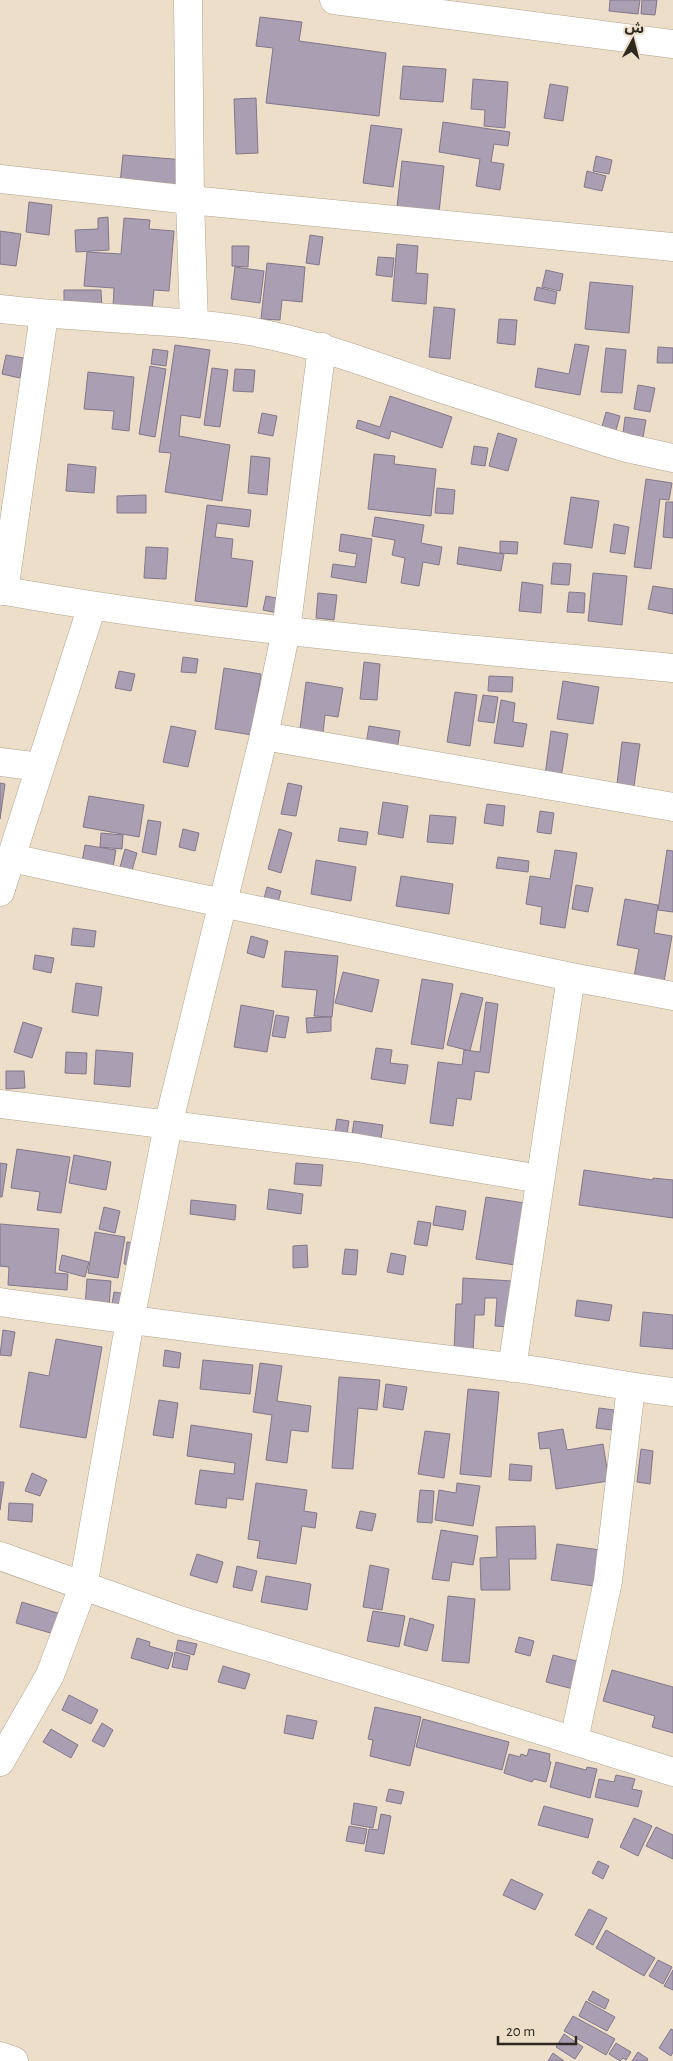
<svg xmlns="http://www.w3.org/2000/svg" width="673" height="2061" font-family="'Alegreya Sans','Noto Sans Arabic',sans-serif">
	<rect width="100%" height="100%" fill="#ecdec8"/>
	<!-- building -->
	<g fill="#aa9eb3" stroke="#83778b">
		<polygon points="610,0 640,0 638,14 609,11"/>
		<polygon points="642,0 657,0 655,15 641,14"/>
		<polygon points="260,17 302,22 299,41 386,53 379,116 266,103 273,48 256,46"/>
		<polygon points="403,66 446,69 443,102 400,99"/>
		<polygon points="473,79 508,82 505,128 484,126 485,110 471,109"/>
		<polygon points="550,84 568,87 563,121 544,118"/>
		<polygon points="256,98 258,153 236,154 234,99"/>
		<polygon points="443,122 510,132 508,146 494,144 491,162 504,164 500,190 476,186 480,159 439,152"/>
		<polygon points="371,125 402,129 393,187 363,183"/>
		<polygon points="123,155 185,160 183,189 120,183"/>
		<polygon points="596,156 612,160 609,174 593,171"/>
		<polygon points="402,161 444,166 439,212 397,207"/>
		<polygon points="587,171 606,176 602,191 584,187"/>
		<polygon points="29,202 52,205 49,235 26,232"/>
		<polygon points="108,217 109,250 76,252 75,230 98,229 98,218"/>
		<polygon points="124,218 150,220 149,229 174,231 169,291 154,290 152,310 113,308 114,288 84,286 87,252 121,254"/>
		<polygon points="0,231 21,234 16,266 0,264"/>
		<polygon points="310,235 323,237 319,265 306,263"/>
		<polygon points="397,244 418,246 416,273 428,274 426,304 392,301"/>
		<polygon points="232,246 249,246 248,267 232,266"/>
		<polygon points="378,257 394,258 392,277 376,275"/>
		<polygon points="267,263 305,267 302,302 282,300 280,320 261,319"/>
		<polygon points="235,267 264,271 260,303 231,299"/>
		<polygon points="546,270 563,274 560,291 542,287"/>
		<polygon points="590,282 633,286 629,333 585,329"/>
		<polygon points="537,287 557,292 555,304 534,300"/>
		<polygon points="64,290 101,290 102,309 64,309"/>
		<polygon points="434,307 455,309 450,359 429,357"/>
		<polygon points="499,319 517,320 515,345 497,343"/>
		<polygon points="575,344 589,346 580,395 535,387 538,368 569,374"/>
		<polygon points="175,345 210,350 200,418 181,415 179,436 230,445 222,501 165,492 171,453 159,452"/>
		<polygon points="658,347 673,348 673,363 657,363"/>
		<polygon points="606,348 626,350 622,393 601,392"/>
		<polygon points="153,349 168,351 166,366 151,364"/>
		<polygon points="6,355 24,358 20,378 2,374"/>
		<polygon points="150,366 166,369 155,437 139,434"/>
		<polygon points="212,368 228,370 220,427 204,425"/>
		<polygon points="235,369 255,370 253,392 233,391"/>
		<polygon points="88,372 134,377 129,431 112,429 114,411 84,409"/>
		<polygon points="638,385 655,388 650,412 634,409"/>
		<polygon points="390,396 452,417 442,448 391,431 389,439 356,428 358,420 380,427"/>
		<polygon points="606,412 620,416 615,434 601,430"/>
		<polygon points="262,413 277,416 273,436 258,433"/>
		<polygon points="625,417 646,420 643,437 623,433"/>
		<polygon points="498,433 517,439 508,471 489,466"/>
		<polygon points="474,446 488,448 485,466 471,464"/>
		<polygon points="374,454 395,456 394,464 436,469 431,516 368,509"/>
		<polygon points="251,456 270,458 267,495 248,493"/>
		<polygon points="68,464 96,467 94,493 66,491"/>
		<polygon points="646,479 672,483 669,500 660,499 651,569 634,567"/>
		<polygon points="437,488 455,490 453,514 435,513"/>
		<polygon points="146,495 146,513 117,513 117,496"/>
		<polygon points="571,497 599,501 592,548 564,544"/>
		<polygon points="666,502 673,502 673,538 663,537"/>
		<polygon points="207,505 251,510 249,527 217,523 215,537 233,539 231,558 253,561 247,607 195,601"/>
		<polygon points="375,517 424,525 421,543 442,547 439,565 423,562 419,586 401,583 405,558 392,555 395,540 372,536"/>
		<polygon points="614,524 629,527 625,554 610,552"/>
		<polygon points="341,534 372,539 366,583 331,577 333,564 355,567 357,554 339,551"/>
		<polygon points="500,541 518,542 517,554 500,553"/>
		<polygon points="146,547 168,548 166,579 144,578"/>
		<polygon points="459,547 504,554 501,571 457,564"/>
		<polygon points="553,563 571,564 569,585 551,584"/>
		<polygon points="593,573 627,576 622,625 588,621"/>
		<polygon points="522,582 543,585 541,613 519,611"/>
		<polygon points="653,586 673,589 673,614 648,609"/>
		<polygon points="569,592 585,593 584,613 567,612"/>
		<polygon points="318,593 337,595 334,620 316,618"/>
		<polygon points="266,596 296,602 293,616 263,610"/>
		<polygon points="183,657 198,659 196,673 181,672"/>
		<polygon points="364,662 380,664 377,700 360,699"/>
		<polygon points="224,668 261,674 252,735 215,729"/>
		<polygon points="119,671 135,674 131,691 115,688"/>
		<polygon points="489,676 513,677 512,692 488,691"/>
		<polygon points="563,681 599,687 593,724 557,719"/>
		<polygon points="306,682 343,688 338,717 325,715 323,733 300,729"/>
		<polygon points="455,692 477,695 470,746 447,742"/>
		<polygon points="483,695 498,697 494,723 478,721"/>
		<polygon points="501,700 515,703 513,722 527,724 523,747 494,743"/>
		<polygon points="171,726 196,731 188,767 163,762"/>
		<polygon points="369,726 400,731 397,749 366,744"/>
		<polygon points="551,731 568,734 561,778 545,775"/>
		<polygon points="622,742 640,744 634,786 617,784"/>
		<polygon points="0,783 5,784 0,819"/>
		<polygon points="288,783 302,786 296,816 281,814"/>
		<polygon points="89,796 144,805 139,837 83,827"/>
		<polygon points="383,802 408,806 403,838 378,834"/>
		<polygon points="487,804 505,806 503,826 484,823"/>
		<polygon points="540,811 554,813 551,834 537,832"/>
		<polygon points="430,815 456,817 453,844 427,842"/>
		<polygon points="148,820 161,822 156,855 142,852"/>
		<polygon points="340,828 368,832 366,845 338,841"/>
		<polygon points="183,829 199,833 195,851 179,847"/>
		<polygon points="279,829 292,833 281,873 268,869"/>
		<polygon points="101,833 123,835 122,849 100,847"/>
		<polygon points="85,845 116,850 113,867 82,862"/>
		<polygon points="125,849 137,853 131,874 119,871"/>
		<polygon points="555,850 577,853 565,928 540,924 542,907 526,904 530,876 550,879"/>
		<polygon points="667,850 673,851 673,912 658,910"/>
		<polygon points="498,857 529,861 528,872 496,868"/>
		<polygon points="316,860 356,867 351,901 311,894"/>
		<polygon points="401,876 453,884 449,914 396,906"/>
		<polygon points="576,885 593,888 588,912 572,909"/>
		<polygon points="267,887 281,891 276,910 262,906"/>
		<polygon points="625,899 658,905 654,933 672,936 664,982 634,977 639,949 617,945"/>
		<polygon points="73,928 96,931 94,947 71,945"/>
		<polygon points="251,936 268,941 264,958 247,953"/>
		<polygon points="285,951 338,956 332,1017 314,1016 317,990 282,987"/>
		<polygon points="35,955 54,958 51,973 33,969"/>
		<polygon points="343,972 379,980 372,1012 335,1003"/>
		<polygon points="422,979 453,984 443,1049 411,1044"/>
		<polygon points="76,983 102,987 98,1016 72,1012"/>
		<polygon points="461,993 483,998 470,1051 447,1045"/>
		<polygon points="486,1002 498,1004 489,1073 475,1071 471,1100 457,1098 453,1126 430,1123 438,1062 462,1065 464,1050 480,1052"/>
		<polygon points="241,1005 274,1011 267,1052 234,1047"/>
		<polygon points="276,1015 289,1017 285,1038 272,1036"/>
		<polygon points="331,1017 331,1031 307,1033 306,1018"/>
		<polygon points="23,1022 42,1028 32,1058 14,1052"/>
		<polygon points="376,1048 392,1050 390,1063 408,1065 405,1084 371,1079"/>
		<polygon points="96,1050 133,1053 130,1087 94,1084"/>
		<polygon points="66,1052 87,1053 86,1074 65,1073"/>
		<polygon points="6,1071 24,1071 25,1088 6,1089"/>
		<polygon points="337,1119 349,1121 346,1139 334,1138"/>
		<polygon points="354,1121 383,1125 380,1145 351,1141"/>
		<polygon points="17,1149 70,1157 61,1213 37,1210 40,1192 11,1188"/>
		<polygon points="74,1155 111,1162 106,1190 69,1183"/>
		<polygon points="0,1163 7,1164 2,1197 0,1197"/>
		<polygon points="296,1163 323,1165 321,1186 294,1184"/>
		<polygon points="584,1170 653,1180 653,1178 673,1180 673,1218 579,1205"/>
		<polygon points="269,1189 303,1194 301,1214 267,1209"/>
		<polygon points="486,1197 537,1205 528,1267 476,1259"/>
		<polygon points="191,1200 236,1205 235,1220 190,1214"/>
		<polygon points="436,1206 466,1211 463,1230 433,1225"/>
		<polygon points="104,1207 120,1211 115,1233 99,1229"/>
		<polygon points="418,1221 431,1223 427,1246 414,1244"/>
		<polygon points="0,1224 59,1229 55,1273 68,1274 67,1290 8,1285 9,1267 0,1266"/>
		<polygon points="95,1232 125,1237 118,1278 88,1273"/>
		<polygon points="127,1242 144,1244 142,1265 124,1264"/>
		<polygon points="307,1245 308,1267 293,1268 293,1246"/>
		<polygon points="345,1249 358,1250 356,1275 342,1274"/>
		<polygon points="391,1253 406,1256 403,1275 387,1272"/>
		<polygon points="62,1255 89,1262 85,1277 59,1270"/>
		<polygon points="463,1278 512,1281 510,1327 495,1326 497,1298 485,1298 484,1315 475,1315 473,1352 454,1351 456,1304 462,1304"/>
		<polygon points="87,1279 111,1281 109,1308 85,1307"/>
		<polygon points="114,1292 134,1295 132,1307 112,1304"/>
		<polygon points="577,1300 612,1305 609,1321 575,1316"/>
		<polygon points="643,1312 673,1315 673,1349 640,1346"/>
		<polygon points="3,1330 15,1332 11,1356 0,1355"/>
		<polygon points="56,1339 102,1347 86,1438 20,1427 29,1372 49,1376"/>
		<polygon points="165,1350 181,1353 179,1368 163,1366"/>
		<polygon points="203,1360 253,1365 250,1394 200,1389"/>
		<polygon points="260,1363 282,1366 277,1401 311,1406 308,1432 291,1430 287,1463 266,1460 272,1415 253,1412"/>
		<polygon points="339,1377 380,1380 377,1410 358,1408 353,1469 332,1468"/>
		<polygon points="386,1384 407,1387 403,1410 383,1407"/>
		<polygon points="468,1389 499,1392 491,1477 460,1474"/>
		<polygon points="159,1400 178,1403 173,1438 153,1435"/>
		<polygon points="599,1408 614,1410 612,1430 596,1428"/>
		<polygon points="191,1425 252,1434 243,1500 227,1498 226,1508 195,1504 200,1470 234,1474 235,1463 187,1456"/>
		<polygon points="563,1429 567,1450 603,1444 609,1481 556,1489 550,1448 540,1449 538,1433"/>
		<polygon points="425,1431 450,1434 444,1478 418,1474"/>
		<polygon points="641,1449 653,1451 650,1484 637,1482"/>
		<polygon points="510,1464 532,1466 531,1481 509,1480"/>
		<polygon points="32,1473 47,1480 40,1496 25,1491"/>
		<polygon points="0,1482 4,1482 0,1510"/>
		<polygon points="256,1483 307,1490 304,1511 317,1513 315,1528 302,1526 296,1564 257,1558 260,1541 248,1539"/>
		<polygon points="457,1483 480,1486 473,1526 435,1520 439,1490 456,1493"/>
		<polygon points="420,1490 434,1491 432,1523 417,1522"/>
		<polygon points="9,1503 33,1504 32,1522 8,1520"/>
		<polygon points="360,1511 376,1514 372,1531 356,1528"/>
		<polygon points="535,1526 536,1559 509,1559 510,1590 481,1590 480,1558 497,1557 496,1527"/>
		<polygon points="441,1530 478,1536 473,1565 452,1562 449,1581 432,1579"/>
		<polygon points="557,1544 600,1550 594,1586 551,1580"/>
		<polygon points="197,1554 223,1562 217,1583 190,1575"/>
		<polygon points="370,1565 389,1569 382,1610 363,1607"/>
		<polygon points="237,1566 257,1571 252,1591 233,1587"/>
		<polygon points="266,1576 311,1584 307,1610 261,1602"/>
		<polygon points="448,1596 475,1599 469,1663 442,1661"/>
		<polygon points="22,1602 67,1616 61,1636 16,1623"/>
		<polygon points="373,1611 405,1616 399,1647 367,1641"/>
		<polygon points="410,1618 434,1625 427,1651 404,1645"/>
		<polygon points="519,1637 534,1641 530,1656 515,1652"/>
		<polygon points="137,1638 150,1642 149,1646 173,1653 168,1669 131,1658"/>
		<polygon points="178,1640 197,1644 194,1655 176,1650"/>
		<polygon points="175,1652 190,1656 187,1670 172,1667"/>
		<polygon points="553,1655 588,1664 581,1691 546,1682"/>
		<polygon points="223,1666 250,1674 245,1689 218,1682"/>
		<polygon points="612,1670 673,1687 673,1733 652,1727 655,1716 603,1701"/>
		<polygon points="69,1695 98,1710 91,1724 62,1710"/>
		<polygon points="375,1707 421,1717 410,1766 370,1756 373,1740 368,1739"/>
		<polygon points="287,1715 317,1721 313,1739 284,1733"/>
		<polygon points="423,1719 509,1742 502,1770 416,1747"/>
		<polygon points="102,1723 113,1730 104,1747 92,1741"/>
		<polygon points="51,1729 78,1745 71,1758 43,1742"/>
		<polygon points="529,1749 550,1754 549,1761 551,1762 546,1782 534,1779 532,1782 504,1773 509,1754 520,1757 521,1754 527,1756"/>
		<polygon points="556,1762 586,1770 587,1767 597,1769 590,1798 550,1787"/>
		<polygon points="616,1775 635,1779 632,1789 642,1791 638,1807 595,1797 599,1779 614,1782"/>
		<polygon points="389,1789 404,1792 401,1804 386,1801"/>
		<polygon points="354,1803 377,1807 373,1828 351,1824"/>
		<polygon points="544,1806 593,1819 588,1838 538,1825"/>
		<polygon points="381,1814 391,1816 384,1854 365,1851 369,1829 378,1830"/>
		<polygon points="634,1818 652,1826 638,1856 620,1847"/>
		<polygon points="349,1826 367,1829 364,1844 346,1841"/>
		<polygon points="656,1827 673,1835 673,1859 646,1846"/>
		<polygon points="598,1861 609,1866 603,1879 592,1873"/>
		<polygon points="511,1879 543,1894 535,1910 503,1895"/>
		<polygon points="589,1909 607,1918 593,1945 575,1935"/>
		<polygon points="606,1930 655,1958 644,1976 596,1948"/>
		<polygon points="658,1960 672,1967 663,1984 649,1976"/>
		<polygon points="673,1970 673,1990 664,1986"/>
		<polygon points="593,1991 609,2000 605,2009 588,2000"/>
		<polygon points="586,2001 615,2017 607,2031 579,2016"/>
		<polygon points="573,2016 615,2039 606,2055 564,2031"/>
		<polygon points="671,2029 673,2030 673,2052 671,2056 659,2048"/>
		<polygon points="564,2034 583,2047 575,2059 556,2047"/>
		<polygon points="616,2043 631,2052 626,2060 623,2058 620,2061 609,2054"/>
		<polygon points="638,2052 648,2059 647,2061 632,2061"/>
		<polygon points="553,2053 564,2061 548,2061"/>
	</g>
	<g fill="none" stroke-linecap="round" stroke-linejoin="round">
		<defs>
			<g id="minor">
				<polyline points="188,0 190,200 194,324"/>
				<polyline points="334,0 673,44"/>
				<polyline points="0,179 190,200 673,247"/>
				<path d="M0,309C83,319 167,318 249,331C312,342 370,364 430,385C488,404 546,422 603,441L627,448L673,458"/>
				<path d="M0,590C222,630 448,647 673,668"/>
				<polyline points="4,591 44,315"/>
				<polyline points="264,736 673,807"/>
				<polyline points="0,762 40,767"/>
				<polyline points="11,858 571,977 673,996"/>
				<polyline points="0,892 92,606"/>
				<polyline points="0,1104 357,1148 540,1179"/>
				<path d="M0,1302C169,1326 339,1346 509,1367C564,1374 618,1386 673,1392"/>
				<polyline points="512,1368 571,977"/>
				<polyline points="0,1556 179,1620 460,1705 673,1772"/>
				<polyline points="574,1740 608,1581 631,1387"/>
				<polyline points="0,1762 50,1675 83,1587 130,1321 168,1125 264,736 286,631 322,347"/>
				<polyline points="0,2056 14,2061"/>
			</g>
		</defs>
		<!-- minor casing -->
		<use href="#minor" stroke="#b1a48f" stroke-width="29"/>
		<!-- minor -->
		<use href="#minor" stroke="#fff" stroke-width="28"/>
	</g>
	<!-- north arrow -->
	<g transform="translate(633 40) rotate(7)" stroke="#ecdec8" stroke-width="4" paint-order="stroke">
	<path d="M0-4L9 19L0 12L-9 19Z" fill="#2e2920"/>
	<text y="-8" font-size="14" font-weight="bold" text-anchor="middle" fill="#2e2920">ش</text>
	</g>
	<!-- scale -->
	<path d="M498 2036v8h78v-8" fill="none" stroke="#2e2920" stroke-width="2.5"/>
	<text x="506" y="2036" font-size="15" fill="#2e2920" stroke="#ecdec8" stroke-width="4" paint-order="stroke">20 m</text>
</svg>
